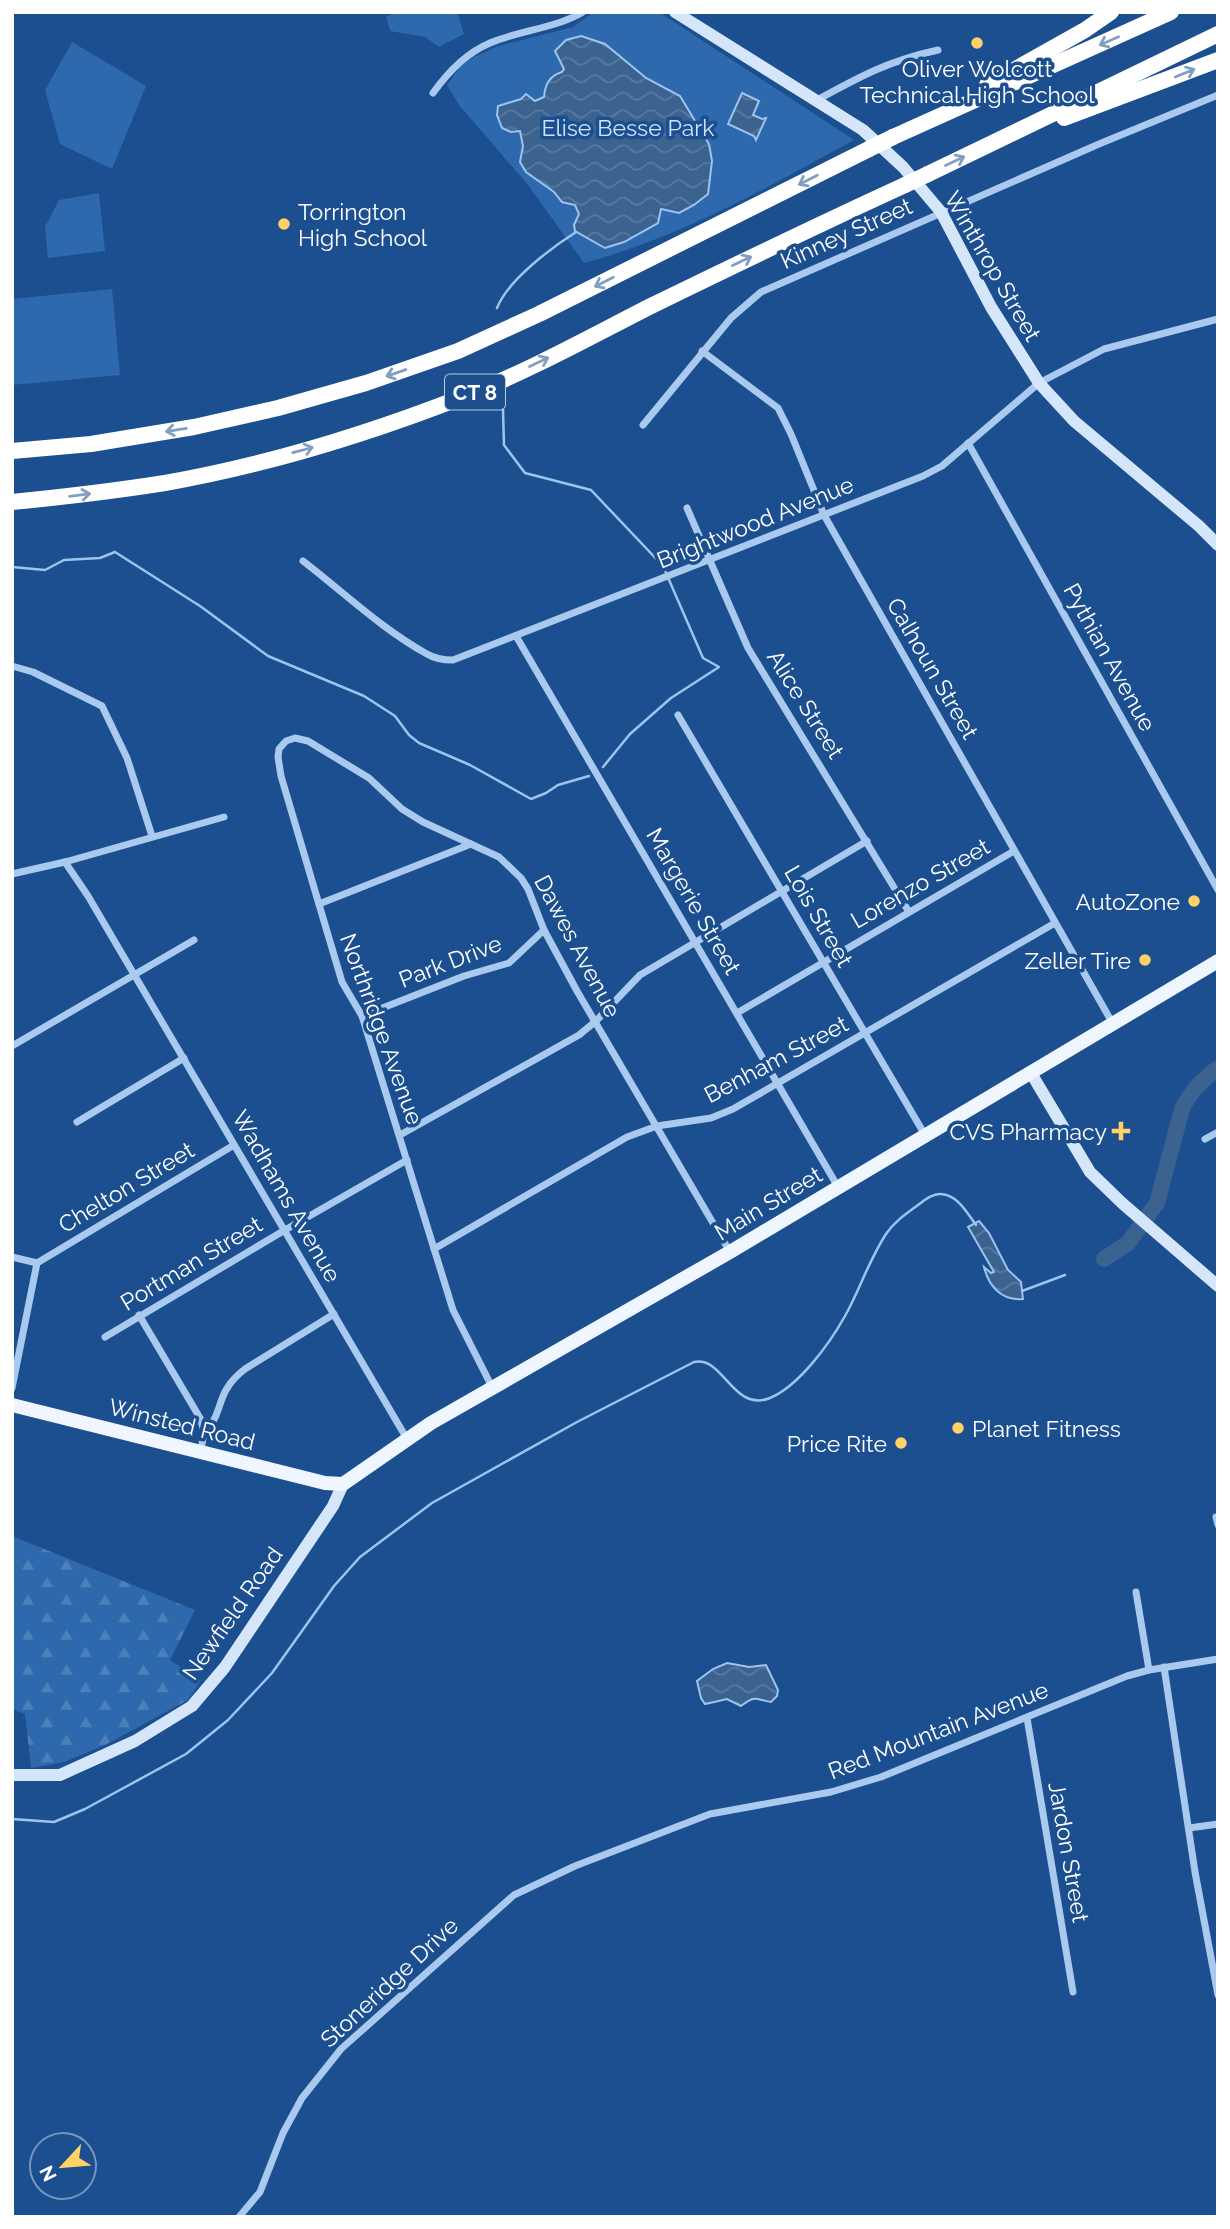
<svg xmlns="http://www.w3.org/2000/svg" width="1230" height="2229" font-family="Raleway,sans-serif">
	<defs>
		<pattern id="forest-firs" width="22" height="20" patternUnits="userSpaceOnUse" patternTransform="scale(1.75)"><rect width="22" height="20" fill="#2e69ad"/><path d="M5 1l3.5 6h-7zM16 11l3.5 6h-7z" fill="#4d80b9"/></pattern>
		<pattern id="water-waves" width="16" height="10" patternUnits="userSpaceOnUse" patternTransform="scale(1.75)"><rect width="16" height="10" fill="#3c6290"/><path d="M0 5q4-4 8 0t8 0" fill="none" stroke="#597aa1"/></pattern>
	</defs>
	<rect width="100%" height="100%" fill="#1b4f8f"/>
	<!-- forest -->
	<polygon fill="url(#forest-firs)" points="12,1536 195,1610 170,1660 201,1680 188,1700 105,1745 64,1762 31,1768 25,1714 12,1709"/>
	<!-- green -->
	<g fill="#2e69ad">
		<polygon points="397,12 457,12 464,34 439,47 425,37 390,31 386,17"/>
		<path d="M594,12H659L854,140C768,187 680,238 584,263L528,185L459,105L447,85L460,67L472,58L498,46L573,27Z"/>
		<polygon points="72,42 146,86 112,169 60,144 45,90"/>
		<polygon points="99,193 105,251 48,258 45,227 59,200"/>
		<polygon points="112,289 120,375 12,385 12,299"/>
	</g>
	<!-- water -->
	<g fill="url(#water-waves)" stroke="#9cc4f0" stroke-width="2">
		<path d="M581,36L605,44L646,78L680,96L709,144L712,161L708,194L694,205L679,213L661,209L658,223L624,242L605,248L575,231L574,225L579,214L575,205L562,202L554,192L526,172L520,162L523,146L520,131L511,132L502,128L497,115L498,106L521,99L526,94L535,101L544,97C545,85 549,76 562,72L564,69L555,51L566,40Z"/>
		<polygon points="742,93 759,101 753,115 762,119 766,118 756,140 754,136 728,124"/>
		<path d="M979,1221L989,1233L1008,1270L1021,1282L1023,1299C1002,1301 989,1287 984,1267L991,1273L994,1272L968,1227Z"/>
		<path d="M727,1663L749,1667L766,1665L778,1690L777,1696L771,1702C754,1699 756,1695 741,1706L727,1699L705,1704L701,1698L697,1681L713,1669Z"/>
	</g>
	<g fill="none" stroke-linecap="round" stroke-linejoin="round">
		<!-- stream -->
		<g stroke="#9cc4f0" stroke-width="2.5">
			<path d="M497,308C508,280 551,248 576,232"/>
			<polyline points="503,410 504,445 525,473 591,490 663,566 703,658 719,667 671,698 630,734 603,767"/>
			<polyline points="12,567 45,570 64,560 100,558 115,552 200,606 268,656 364,696 395,716 409,735 419,743 470,765 531,799 546,793 558,785 589,776"/>
			<polyline points="1022,1291 1065,1275"/>
			<path d="M12,1819L54,1822L85,1809L186,1754L228,1720L272,1673L334,1586L360,1557L432,1503L577,1422L694,1362C723,1355 733,1413 770,1398C799,1386 830,1343 845,1316C860,1289 869,1260 886,1234C894,1222 906,1214 918,1205C924,1200 933,1193 941,1194C958,1195 967,1213 976,1225"/>
		</g>
		<!-- river -->
		<path stroke="#3c6290" stroke-width="16" d="M1104,1259L1128,1243L1157,1203L1182,1109C1191,1091 1202,1080 1218,1068"/>
		<!-- street -->
		<g stroke="#a9c9ee" stroke-width="7">
			<path d="M433,93C448,72 466,53 490,43C520,30 554,29 583,12"/>
			<path d="M817,100C861,76 888,61 938,50"/>
			<polyline points="702,351 778,408 791,434 824,515 1113,1024"/>
			<polyline points="643,425 731,318 761,292 1099,144 1218,95"/>
			<polyline points="968,443 1218,890"/>
			<polyline points="687,508 748,648 909,912"/>
			<path d="M303,561C342,591 383,630 427,654C435,659 444,660 453,660L923,476L942,466L1039,383L1104,349L1218,319"/>
			<polyline points="516,636 838,1187"/>
			<polyline points="12,666 33,672 102,706 127,758 152,836"/>
			<polyline points="678,715 925,1135"/>
			<polyline points="65,862 88,896 407,1439"/>
			<polyline points="12,874 65,862 224,817"/>
			<polyline points="319,904 471,844"/>
			<polyline points="737,1013 1014,851"/>
			<polyline points="362,1016 464,976 509,963 544,930"/>
			<polyline points="12,1046 194,940"/>
			<polyline points="77,1122 184,1058"/>
			<polyline points="400,1135 579,1035 596,1021 640,975 867,841"/>
			<polyline points="1205,1139 1218,1132"/>
			<polyline points="434,1249 627,1137 657,1126 711,1118 733,1109 1055,923"/>
			<polyline points="12,1257 37,1263"/>
			<polyline points="37,1263 234,1145"/>
			<polyline points="139,1315 200,1418 204,1431"/>
			<polyline points="105,1337 285,1230 407,1160"/>
			<polyline points="492,1387 453,1310 362,1016 342,982 281,776 278,757 279,749 286,741 295,738 308,741 369,778 402,809 423,822 499,857 521,878 528,889 544,930 577,991 730,1252"/>
			<polyline points="12,1388 37,1263"/>
			<path d="M201,1451L204,1431C218,1422 218,1404 226,1390C231,1381 237,1375 245,1369L334,1314"/>
			<polyline points="1216,1517 1218,1525"/>
			<polyline points="1136,1592 1149,1670"/>
			<polyline points="1164,1667 1195,1872 1218,1995"/>
			<polyline points="1027,1718 1073,1992"/>
			<polyline points="1189,1828 1218,1824"/>
			<polyline points="239,2217 260,2192 283,2133 302,2098 341,2049 514,1895 575,1866 710,1814 831,1792 881,1777 1127,1676 1149,1670 1218,1659"/>
		</g>
		<!-- secondary -->
		<g stroke="#d6e6fa" stroke-width="12">
			<polyline points="675,12 863,130 903,167 941,212 991,307 1039,383 1074,421 1199,526 1218,545"/>
			<polyline points="1031,1073 1090,1172 1122,1203 1218,1286"/>
			<polyline points="12,1775 60,1775 135,1741 192,1706 225,1667 333,1506 343,1484"/>
		</g>
		<!-- primary -->
		<polyline stroke="#f0f6ff" stroke-width="14" points="12,1405 281,1472 325,1483 343,1484 431,1423 730,1252 1218,961"/>
		<!-- highway -->
		<g stroke="#fff" stroke-width="16">
			<polyline points="987,85 1085,30 1111,12"/>
			<polyline points="1064,118 1218,60"/>
			<polyline points="893,137 1171,12"/>
			<polyline points="928,174 1218,34"/>
			<polyline points="12,451 91,444 194,427 278,408 366,383 458,351 539,314 869,149"/>
			<path d="M12,502C63,497 114,491 165,483C267,465 368,434 465,396C529,371 590,337 651,306C735,265 820,224 905,185"/>
		</g>
		<!-- highway-bridge -->
		<g stroke="#fff" stroke-width="16">
			<polyline points="869,149 893,137"/>
			<polyline points="905,185 928,174"/>
		</g>
	</g>
	<!-- one-way arrows -->
	<defs><path id="oneway-shaft" d="M-6 0H5M1.5-3L5.5 0L1.5 3" fill="none" stroke-width="1.6" stroke-linecap="round" stroke-linejoin="round" transform="scale(1.75)"/></defs>
	<g stroke="#829ec1">
		<use href="#oneway-shaft" transform="translate(1109 41) rotate(156)"/>
		<use href="#oneway-shaft" transform="translate(1185 73) rotate(-22)"/>
		<use href="#oneway-shaft" transform="translate(955 161) rotate(-25)"/>
		<use href="#oneway-shaft" transform="translate(808 180) rotate(153)"/>
		<use href="#oneway-shaft" transform="translate(742 261) rotate(-26)"/>
		<use href="#oneway-shaft" transform="translate(604 282) rotate(153)"/>
		<use href="#oneway-shaft" transform="translate(539 362) rotate(-25)"/>
		<use href="#oneway-shaft" transform="translate(396 373) rotate(161)"/>
		<use href="#oneway-shaft" transform="translate(176 430) rotate(171)"/>
		<use href="#oneway-shaft" transform="translate(303 450) rotate(-15)"/>
		<use href="#oneway-shaft" transform="translate(80 495) rotate(-7)"/>
	</g>
	<!-- markers -->
	<g fill="#ffd166" stroke="#1b4f8f" stroke-width="2.5">
		<circle cx="977" cy="43" r="7"/>
		<circle cx="284" cy="224" r="7"/>
		<circle cx="1194" cy="901" r="7"/>
		<circle cx="1145" cy="960" r="7"/>
		<path d="M1117.5 1120.5h7v7h7v7h-7v7h-7v-7h-7v-7h7z"/>
		<circle cx="958" cy="1428" r="7"/>
		<circle cx="901" cy="1443" r="7"/>
	</g>
	<g text-anchor="middle" dominant-baseline="central" stroke-width="7" stroke-linejoin="round" paint-order="stroke">
		<!-- shield labels -->
		<rect fill="#1b4f8f" stroke="#bbcadd" stroke-width="2" x="445" y="374.5" width="60" height="35" rx="5"/>
		<g font-size="21" font-weight="bold" fill="#fff">
			<text x="475" y="392">CT 8</text>
		</g>
		<!-- poi labels -->
		<g font-size="23" fill="#fff" stroke="#1b4f8f" text-anchor="end">
			<text x="977" y="68" text-anchor="middle">Oliver Wolcott<tspan x="977" dy="26">Technical High School</tspan></text>
			<text x="298" y="211" text-anchor="start">Torrington<tspan x="298" dy="26">High School</tspan></text>
			<text x="1180" y="901">AutoZone</text>
			<text x="1131" y="960">Zeller Tire</text>
			<text x="1107" y="1131">CVS Pharmacy</text>
			<text x="972" y="1428" text-anchor="start">Planet Fitness</text>
			<text x="887" y="1443">Price Rite</text>
		</g>
		<!-- park labels -->
		<g font-size="23" fill="#cfe3fa" stroke="#1b4f8f">
			<text x="628" y="127">Elise Besse Park</text>
		</g>
		<!-- street labels -->
		<g font-size="23" fill="#fff" stroke="#1b4f8f">
			<text transform="translate(846 233) rotate(-24)">Kinney Street</text>
			<text transform="translate(993 266) rotate(60)">Winthrop Street</text>
			<text transform="translate(755 522) rotate(-22)">Brightwood Avenue</text>
			<text transform="translate(1110 657) rotate(61)">Pythian Avenue</text>
			<text transform="translate(933 668) rotate(60)">Calhoun Street</text>
			<text transform="translate(806 704) rotate(58)">Alice Street</text>
			<text transform="translate(920 883) rotate(-30)">Lorenzo Street</text>
			<text transform="translate(694 901) rotate(60)">Margerie Street</text>
			<text transform="translate(819 916) rotate(60)">Lois Street</text>
			<text transform="translate(578 946) rotate(62)">Dawes Avenue</text>
			<text transform="translate(450 961) rotate(-21)">Park Drive</text>
			<text transform="translate(382 1029) rotate(70)">Northridge Avenue</text>
			<text transform="translate(776 1059) rotate(-28)">Benham Street</text>
			<text transform="translate(126 1187) rotate(-31)">Chelton Street</text>
			<text transform="translate(287 1196) rotate(60)">Wadhams Avenue</text>
			<text transform="translate(768 1203) rotate(-31)">Main Street</text>
			<text transform="translate(191 1263) rotate(-31)">Portman Street</text>
			<text transform="translate(182 1424) rotate(14)">Winsted Road</text>
			<text transform="translate(232 1613) rotate(-55)">Newfield Road</text>
			<text transform="translate(938 1730) rotate(-21)">Red Mountain Avenue</text>
			<text transform="translate(1069 1852) rotate(80)">Jardon Street</text>
			<text transform="translate(389 1982) rotate(-43)">Stoneridge Drive</text>
		</g>
	</g>
	<!-- border -->
	<rect width="1230" height="2229" fill="none" stroke="#ffffff" stroke-width="28"/>
	<!-- north arrow -->
	<g transform="translate(63 2166) rotate(244)"><circle r="33" fill="#1b4f8f" stroke="#7695bc" stroke-width="2"/>
	<path d="M0-5L12 26L0 18L-12 26Z" fill="#ffd166"/>
	<text y="-10" font-size="19" font-weight="bold" text-anchor="middle" fill="#ffffff">N</text>
	</g>
</svg>
